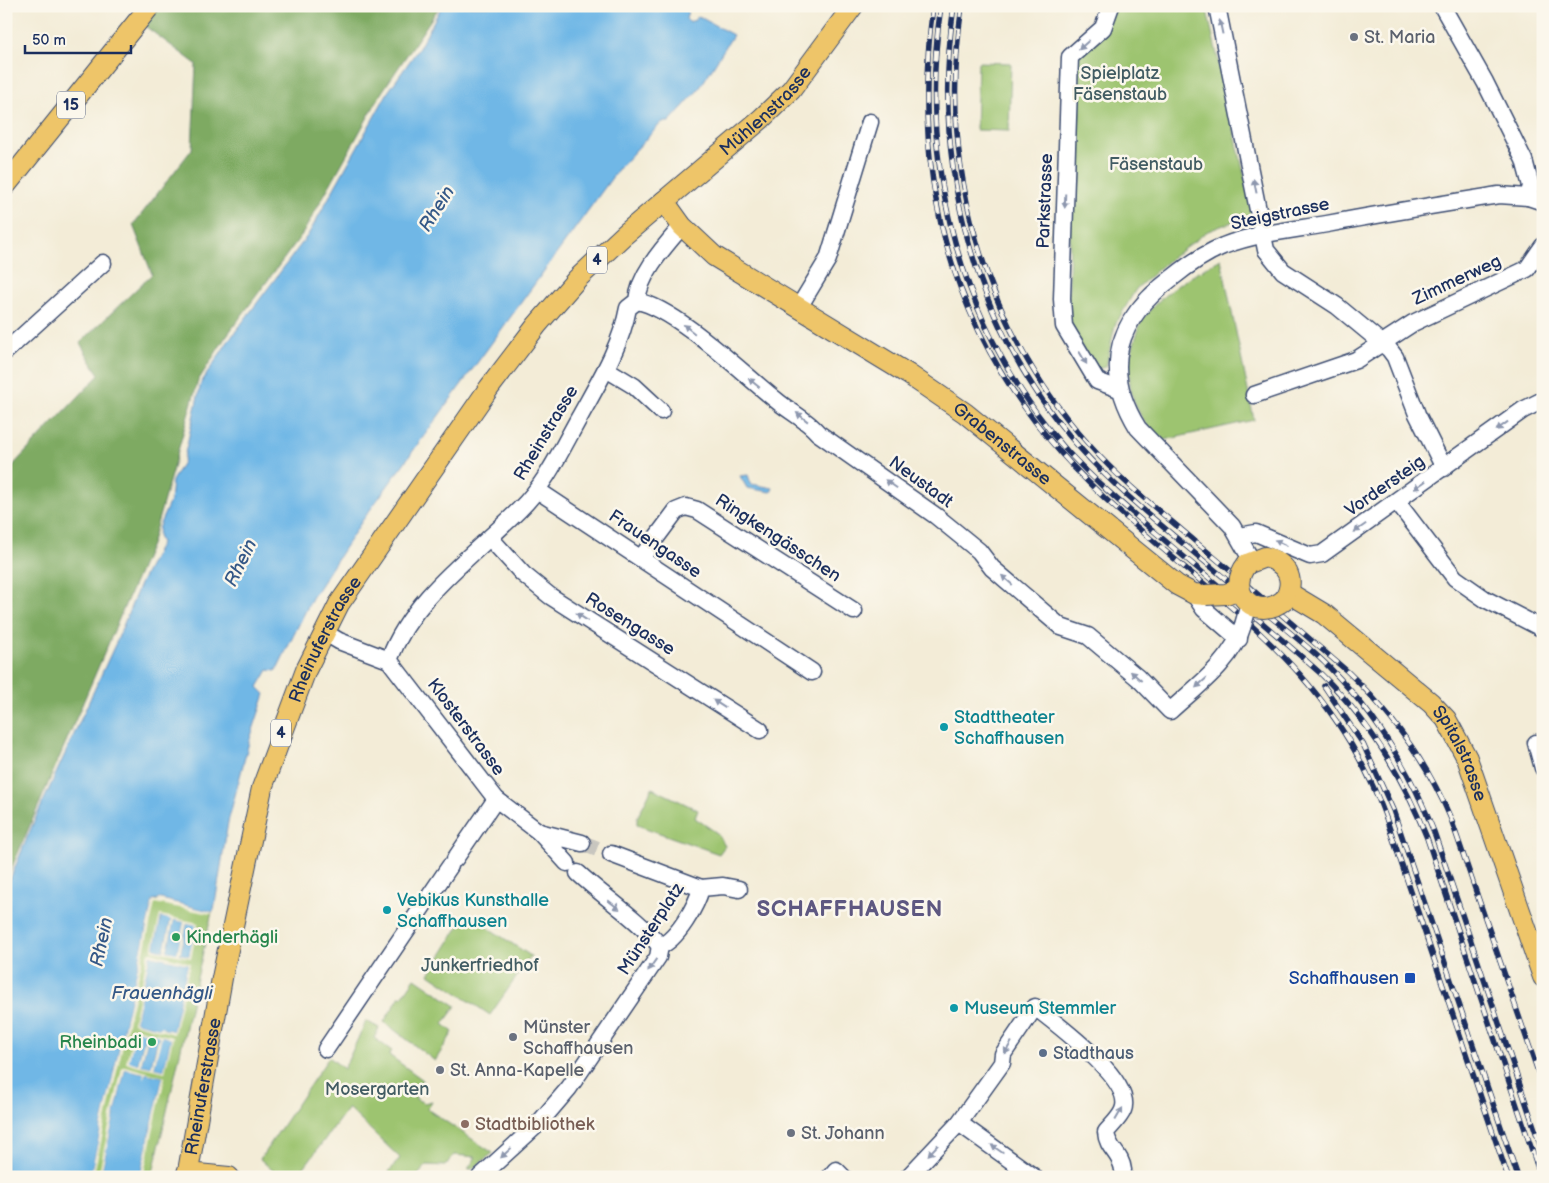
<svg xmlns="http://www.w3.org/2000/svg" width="1549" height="1183" font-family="'Balsamiq Sans',sans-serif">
	<rect width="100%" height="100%" fill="#fbf7ec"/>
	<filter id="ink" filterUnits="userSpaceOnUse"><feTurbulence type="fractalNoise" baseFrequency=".02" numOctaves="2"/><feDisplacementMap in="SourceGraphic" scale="10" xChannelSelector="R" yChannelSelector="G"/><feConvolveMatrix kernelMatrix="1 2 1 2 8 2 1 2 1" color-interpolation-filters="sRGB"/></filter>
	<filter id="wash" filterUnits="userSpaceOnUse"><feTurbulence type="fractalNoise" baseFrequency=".0096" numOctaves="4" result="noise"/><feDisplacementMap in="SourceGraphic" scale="20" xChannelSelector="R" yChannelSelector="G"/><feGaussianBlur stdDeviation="1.12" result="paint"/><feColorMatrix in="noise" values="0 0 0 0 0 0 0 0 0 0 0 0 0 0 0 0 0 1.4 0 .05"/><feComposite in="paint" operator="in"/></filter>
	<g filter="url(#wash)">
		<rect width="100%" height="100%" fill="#f3ecd7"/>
		<!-- green -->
		<g fill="#9dc470" stroke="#5c7a67">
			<polygon points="1117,6 1206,6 1253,214 1208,231 1169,260 1136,289 1115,325 1106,367 1094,369 1068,322 1074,60"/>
			<polygon points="978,62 1011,63 1009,131 976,130"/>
			<path d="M1221,259L1254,420L1160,441C1130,409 1122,379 1136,337C1139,330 1140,321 1145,316C1165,290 1193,275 1221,259Z"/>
			<polygon points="652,788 698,810 695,818 717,833 725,846 719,854 637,825 637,818"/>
			<polygon points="153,900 212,912 152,1177 90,1177"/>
			<polygon points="467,914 531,956 490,1015 429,974"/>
			<polygon points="415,978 456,1006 443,1024 453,1032 435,1061 384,1022 400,996 402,997"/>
			<polygon points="366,1021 379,1028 374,1038 392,1051 389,1055 423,1080 415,1091 416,1099 424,1103 432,1101 427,1109 493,1153 472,1169 468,1169 476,1157 454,1155 445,1166 427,1165 416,1177 385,1177 400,1158 348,1108 297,1177 280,1177 260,1159 329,1057 344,1069"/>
		</g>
		<!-- forest -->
		<polygon fill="#7eaa62" stroke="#4c6c60" points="150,6 440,6 382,92 303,233 225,338 198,381 151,545 6,881 6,480 15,463 99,375 80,343 152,274 133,225 192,149 196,64 138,21"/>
		<!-- water -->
		<g fill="#6fb7e6" stroke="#4573a2">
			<polygon points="442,6 680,6 688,11 686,19 689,22 695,20 698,16 733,35 699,89 669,122 662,122 619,168 362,521 312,598 276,671 268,670 258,687 265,694 249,742 228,822 214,910 212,912 161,899 153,900 90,1177 6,1177 6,889 32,826 119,636 140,584 161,543 158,536 159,526 170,501 172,481 183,462 201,383 227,343 308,235 388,92 419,48"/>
			<polygon points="748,475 751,484 773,488 771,492 747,488 740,476"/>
			<polygon points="161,917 171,919 164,951 154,948"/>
			<polygon points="174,920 184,922 177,954 167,951"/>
			<polygon points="187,923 197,925 189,956 180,954"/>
			<polygon points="150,955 188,964 173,1031 135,1022"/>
			<polygon points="136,1030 146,1032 138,1064 128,1062"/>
			<polygon points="149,1033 159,1035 151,1067 141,1065"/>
			<polygon points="161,1036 171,1038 164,1070 154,1068"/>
			<polygon points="125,1069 144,1073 145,1076 145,1073 163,1077 140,1177 100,1177"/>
		</g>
		<!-- pier -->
		<g fill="#f3ecd7" fill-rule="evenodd">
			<polygon points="159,899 212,912 211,914 155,903 93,1177 90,1177 153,900 158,901"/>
			<path d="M160,915L198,923L191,958L152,950ZM161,917L171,920L164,951L154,948ZM174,920L184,922L177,953L167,951ZM187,923L196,925L189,956L180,954Z"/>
			<path d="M151,952L190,963L174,1034L133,1023L148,954ZM150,955L188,964L173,1031L163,1029L162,1026L160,1028L135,1022Z"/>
			<path d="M135,1028L173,1037L165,1072L126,1063ZM136,1030L146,1033L138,1064L129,1061ZM149,1033L159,1036L151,1067L141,1065ZM162,1036L171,1039L164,1070L154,1068Z"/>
			<polygon points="125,1066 165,1077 143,1177 140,1177 163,1077 146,1073 143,1079 144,1073 125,1069 100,1177 98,1177 122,1068"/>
		</g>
	</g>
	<g filter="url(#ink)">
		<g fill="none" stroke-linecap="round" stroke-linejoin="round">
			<!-- minor-tunnel -->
			<polyline stroke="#c8c6bf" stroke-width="16" stroke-dasharray="16 8" stroke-linecap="butt" points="582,843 611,854"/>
			<defs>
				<g id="minor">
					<polyline points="1111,6 1103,28 1070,57 1062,299 1064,326 1097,381 1119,389"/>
					<polyline points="1217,6 1266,250 1283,271 1337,306 1389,349 1395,357 1417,414 1444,468"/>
					<polyline points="1442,6 1485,82 1524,160 1531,186 1528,197"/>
					<path d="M637,301C677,309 742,373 776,400C790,412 806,419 818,433L936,516L979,551L992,568L1061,627L1088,636L1138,678L1170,711C1196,687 1233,661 1243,625"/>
					<polyline points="799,307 828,259 870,122"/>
					<polyline points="6,351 103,263"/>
					<polyline points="606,369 634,386 661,411"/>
					<polyline points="1254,395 1356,360 1413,323 1527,269 1543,246"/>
					<polyline points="537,490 812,672"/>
					<polyline points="1397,502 1455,578 1485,599 1543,629"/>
					<polyline points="1239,536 1256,533 1310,556 1322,554 1523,410 1543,400"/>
					<polyline points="490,538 523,574 550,596 760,730"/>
					<polyline points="641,558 676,511 686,507 697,510 854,611"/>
					<path d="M1252,561L1232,526L1138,428C1101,368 1117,319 1172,278C1188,265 1204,254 1223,246C1257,233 1292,230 1327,224C1384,213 1442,204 1499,195L1528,197L1543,202"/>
					<polyline points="1194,594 1204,609 1239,639"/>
					<polyline points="324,632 339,641 389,660 496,799 539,832 567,863"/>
					<path d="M389,660C413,596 472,557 519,510C546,484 561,450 579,418C598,383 621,347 628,308L637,301C639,274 665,246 682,226"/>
					<polyline points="1536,743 1543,768"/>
					<polyline points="539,832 582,843"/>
					<polyline points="611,854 701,888 723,886 739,889"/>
					<polyline points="455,859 496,799"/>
					<path d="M578,873C605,898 637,918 660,946"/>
					<path d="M660,946C677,940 697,905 701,888"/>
					<polyline points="326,1049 450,866"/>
					<polyline points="959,1123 1034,1177"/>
					<polyline points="480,1177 539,1123 569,1088 658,957 660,946"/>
					<polyline points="830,1177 836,1170 843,1177"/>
					<path d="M908,1177L959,1123L1002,1063L1003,1054L1035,1007C1055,1023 1135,1081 1123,1110C1120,1118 1111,1126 1106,1132C1107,1149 1121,1153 1123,1170"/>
				</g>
				<g id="major">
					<polyline points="6,185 150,6"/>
					<path id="s1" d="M664,201L682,226L714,256L908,374L965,413L1177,585L1194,594L1206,595"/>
					<path d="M1247,564L1265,557C1287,563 1296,579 1285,599"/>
					<path id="s2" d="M1289,593L1324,614L1431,703L1446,719L1467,758L1543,977"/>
					<polyline points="187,1173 229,1177"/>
					<path id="s3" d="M187,1177L222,978L262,788L306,670L339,604L489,388L537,325L577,279L624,235L761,119L791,90L853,6"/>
				</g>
			</defs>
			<!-- minor casing -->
			<use href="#minor" stroke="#3b4b70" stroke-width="19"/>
			<!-- major casing -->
			<use href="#major" stroke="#3b4b70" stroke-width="22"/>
			<!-- minor -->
			<use href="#minor" stroke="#fff" stroke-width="16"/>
			<!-- major -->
			<use href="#major" stroke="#eec569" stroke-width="20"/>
			<defs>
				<g id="rail">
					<path d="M933,6C906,208 967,377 1120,512C1230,610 1333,673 1386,818L1508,1177"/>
					<path d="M941,6C917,165 961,331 1068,452C1093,479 1121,503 1149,527C1206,576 1264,623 1320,673C1369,720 1402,775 1427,838L1541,1177"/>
					<path d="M954,6C930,169 976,338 1090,459C1135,507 1191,549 1241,592C1270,618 1302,640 1329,667C1376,715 1410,770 1434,832L1543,1153"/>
					<path d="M962,6C938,166 982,326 1091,447C1123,483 1161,512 1197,543C1248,585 1297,628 1347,671C1391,713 1427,762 1451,819L1543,1086"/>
					<polyline points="1324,686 1363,744 1393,810 1518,1177"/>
				</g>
			</defs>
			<!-- rail casing -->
			<use href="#rail" stroke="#1b2f5e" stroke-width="5.5"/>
			<!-- rail -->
			<use href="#rail" stroke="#fbf7ec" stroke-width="4" stroke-dasharray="11" stroke-linecap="butt"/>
			<defs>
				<polyline id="minor-bridge" points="1243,625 1249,604"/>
				<g id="major-bridge">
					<path d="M1247,564C1224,592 1257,624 1285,599"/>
					<polyline points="1206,595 1226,594 1240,589"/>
				</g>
			</defs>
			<!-- minor-bridge casing -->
			<use href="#minor-bridge" stroke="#3b4b70" stroke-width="19" stroke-linecap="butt"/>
			<!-- major-bridge casing -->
			<use href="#major-bridge" stroke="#3b4b70" stroke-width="22" stroke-linecap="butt"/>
			<!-- minor-bridge -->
			<use href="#minor-bridge" stroke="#fff" stroke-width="16"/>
			<!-- major-bridge -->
			<use href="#major-bridge" stroke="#eec569" stroke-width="20"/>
		</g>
		<!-- one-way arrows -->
		<defs><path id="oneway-solid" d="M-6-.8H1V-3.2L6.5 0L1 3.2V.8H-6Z" transform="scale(1.25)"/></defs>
		<g fill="#8d97ae">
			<use href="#oneway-solid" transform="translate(1221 27) rotate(-102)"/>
			<use href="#oneway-solid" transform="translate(1084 45) rotate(138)"/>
			<use href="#oneway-solid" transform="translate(1255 186) rotate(-102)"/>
			<use href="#oneway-solid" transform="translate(1065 201) rotate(92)"/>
			<use href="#oneway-solid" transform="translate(689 329) rotate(-141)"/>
			<use href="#oneway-solid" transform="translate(1083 358) rotate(59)"/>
			<use href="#oneway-solid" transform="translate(754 383) rotate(-141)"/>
			<use href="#oneway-solid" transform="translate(802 417) rotate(-142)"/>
			<use href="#oneway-solid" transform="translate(1502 426) rotate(144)"/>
			<use href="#oneway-solid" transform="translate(891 484) rotate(-145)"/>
			<use href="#oneway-solid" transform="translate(1420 485) rotate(145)"/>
			<use href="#oneway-solid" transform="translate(1360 528) rotate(145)"/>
			<use href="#oneway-solid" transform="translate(1281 543) rotate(-155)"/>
			<use href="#oneway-solid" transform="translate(1007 580) rotate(-139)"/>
			<use href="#oneway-solid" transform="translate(582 617) rotate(-146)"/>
			<use href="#oneway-solid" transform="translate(1136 676) rotate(-139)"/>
			<use href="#oneway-solid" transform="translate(1201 683) rotate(138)"/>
			<use href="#oneway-solid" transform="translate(719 704) rotate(-147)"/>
			<use href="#oneway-solid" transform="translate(614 905) rotate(38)"/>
			<use href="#oneway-solid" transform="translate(652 965) rotate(125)"/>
			<use href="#oneway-solid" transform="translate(1008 1048) rotate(121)"/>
			<use href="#oneway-solid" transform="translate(1119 1114) rotate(-60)"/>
			<use href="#oneway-solid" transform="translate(997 1149) rotate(-145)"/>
			<use href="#oneway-solid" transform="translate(933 1150) rotate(133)"/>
			<use href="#oneway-solid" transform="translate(506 1153) rotate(137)"/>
		</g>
	</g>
	<!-- markers -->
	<g fill="#6b7280" stroke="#fbf7ec" stroke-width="2">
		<circle cx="1354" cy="37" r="5"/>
		<circle cx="513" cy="1037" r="5"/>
		<circle cx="440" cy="1070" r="5"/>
		<circle cx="791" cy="1133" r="5"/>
	</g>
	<g fill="#0f9aa8" stroke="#fbf7ec" stroke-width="2">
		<circle cx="944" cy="727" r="5"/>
		<circle cx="387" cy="910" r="5"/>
		<circle cx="954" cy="1008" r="5"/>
	</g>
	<g fill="#2e9e5b" stroke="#fbf7ec" stroke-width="2">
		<circle cx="176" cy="937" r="5"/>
		<circle cx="152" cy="1042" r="5"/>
	</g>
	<rect fill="#1a4fb4" stroke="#fbf7ec" stroke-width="2" x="1404" y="972" width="12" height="12" rx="2.5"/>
	<circle fill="#5c6f8a" stroke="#fbf7ec" stroke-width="2" cx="1043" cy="1053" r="5"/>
	<circle fill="#8d6e63" stroke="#fbf7ec" stroke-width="2" cx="465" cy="1124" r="5"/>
	<g text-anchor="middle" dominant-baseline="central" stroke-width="5" stroke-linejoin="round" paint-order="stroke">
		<!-- shield labels -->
		<g fill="#fbf7ec" stroke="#5e6b89" stroke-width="1">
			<rect x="57" y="91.5" width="28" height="27" rx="4"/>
			<rect x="587" y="246.5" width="20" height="27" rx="4"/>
			<rect x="271" y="719.5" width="20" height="27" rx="4"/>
		</g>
		<g font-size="16" font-weight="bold" fill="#1b2f5e">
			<text x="71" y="105">15</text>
			<text x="597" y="260">4</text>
			<text x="281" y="733">4</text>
		</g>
		<!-- worship labels -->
		<g font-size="18" fill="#5b616d" stroke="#fbf7ec" text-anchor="start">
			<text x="1364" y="37">St. Maria</text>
			<text x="523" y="1027">Münster<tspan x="523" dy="21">Schaffhausen</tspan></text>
			<text x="450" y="1070">St. Anna-Kapelle</text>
			<text x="801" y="1133">St. Johann</text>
		</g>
		<!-- park labels -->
		<g font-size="18" fill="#425c63" stroke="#fbf7ec">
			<text x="1120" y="73">Spielplatz<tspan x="1120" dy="21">Fäsenstaub</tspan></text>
			<text x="1156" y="164">Fäsenstaub</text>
			<text x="480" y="965">Junkerfriedhof</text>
			<text x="377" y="1089">Mosergarten</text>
		</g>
		<!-- street labels -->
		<g font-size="18" fill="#1b2f5e" stroke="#fbf7ec">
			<text stroke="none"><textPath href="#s3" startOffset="1252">Mühlenstrasse</textPath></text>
			<text transform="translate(1045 201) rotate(-88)">Parkstrasse</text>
			<text transform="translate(1280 214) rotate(-12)">Steigstrasse</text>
			<text transform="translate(1457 280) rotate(-25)">Zimmerweg</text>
			<text transform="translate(546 433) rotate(-59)">Rheinstrasse</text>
			<text stroke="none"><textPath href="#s1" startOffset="419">Grabenstrasse</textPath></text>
			<text transform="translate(921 482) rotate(36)">Neustadt</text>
			<text transform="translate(1385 486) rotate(-35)">Vordersteig</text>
			<text transform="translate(778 538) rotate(33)">Ringkengässchen</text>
			<text transform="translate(655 544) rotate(34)">Frauengasse</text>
			<text transform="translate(630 624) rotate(32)">Rosengasse</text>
			<text stroke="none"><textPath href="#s3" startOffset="558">Rheinuferstrasse</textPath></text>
			<text transform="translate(466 727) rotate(53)">Klosterstrasse</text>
			<text stroke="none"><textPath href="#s2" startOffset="239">Spitalstrasse</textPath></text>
			<text transform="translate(651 929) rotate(-57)">Münsterplatz</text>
			<text stroke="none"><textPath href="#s3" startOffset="92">Rheinuferstrasse</textPath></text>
		</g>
		<!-- culture labels -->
		<g font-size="18" fill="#0d838f" stroke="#fbf7ec" text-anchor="start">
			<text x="954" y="717">Stadttheater<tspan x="954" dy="21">Schaffhausen</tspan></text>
			<text x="397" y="900">Vebikus Kunsthalle<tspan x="397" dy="21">Schaffhausen</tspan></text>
			<text x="964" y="1008">Museum Stemmler</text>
		</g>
		<!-- leisure labels -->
		<g font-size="18" fill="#27864d" stroke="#fbf7ec" text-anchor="start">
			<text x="186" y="937">Kinderhägli</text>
			<text x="142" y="1042" text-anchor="end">Rheinbadi</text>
		</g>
		<!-- transit labels -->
		<g font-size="18" fill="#164399" stroke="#fbf7ec" text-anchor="end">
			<text x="1399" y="978">Schaffhausen</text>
		</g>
		<!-- service labels -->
		<g font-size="18" fill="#4e5e75" stroke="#fbf7ec" text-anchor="start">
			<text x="1053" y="1053">Stadthaus</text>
		</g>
		<!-- education labels -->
		<g font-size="18" fill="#785e54" stroke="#fbf7ec" text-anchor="start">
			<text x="475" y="1124">Stadtbibliothek</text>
		</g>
		<!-- water labels -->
		<g font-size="19" font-style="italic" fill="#345887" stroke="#fbf7ec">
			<text transform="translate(437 209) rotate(-58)">Rhein</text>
			<text transform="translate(241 563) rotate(-64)">Rhein</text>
			<text transform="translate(102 942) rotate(-78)">Rhein</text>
			<text x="162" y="993">Frauenhägli</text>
		</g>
		<!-- district labels -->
		<g font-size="22" font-weight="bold" letter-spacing="1" fill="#5e5881" stroke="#fbf7ec">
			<text x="850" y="909">SCHAFFHAUSEN</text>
		</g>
	</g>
	<!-- margin -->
	<rect width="1549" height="1183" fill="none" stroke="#fbf7ec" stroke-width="25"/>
	<!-- scale -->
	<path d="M25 45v8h106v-8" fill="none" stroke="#1b2f5e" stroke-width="2.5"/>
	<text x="32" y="45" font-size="15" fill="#1b2f5e" stroke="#fbf7ec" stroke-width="4" paint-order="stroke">50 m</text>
</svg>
